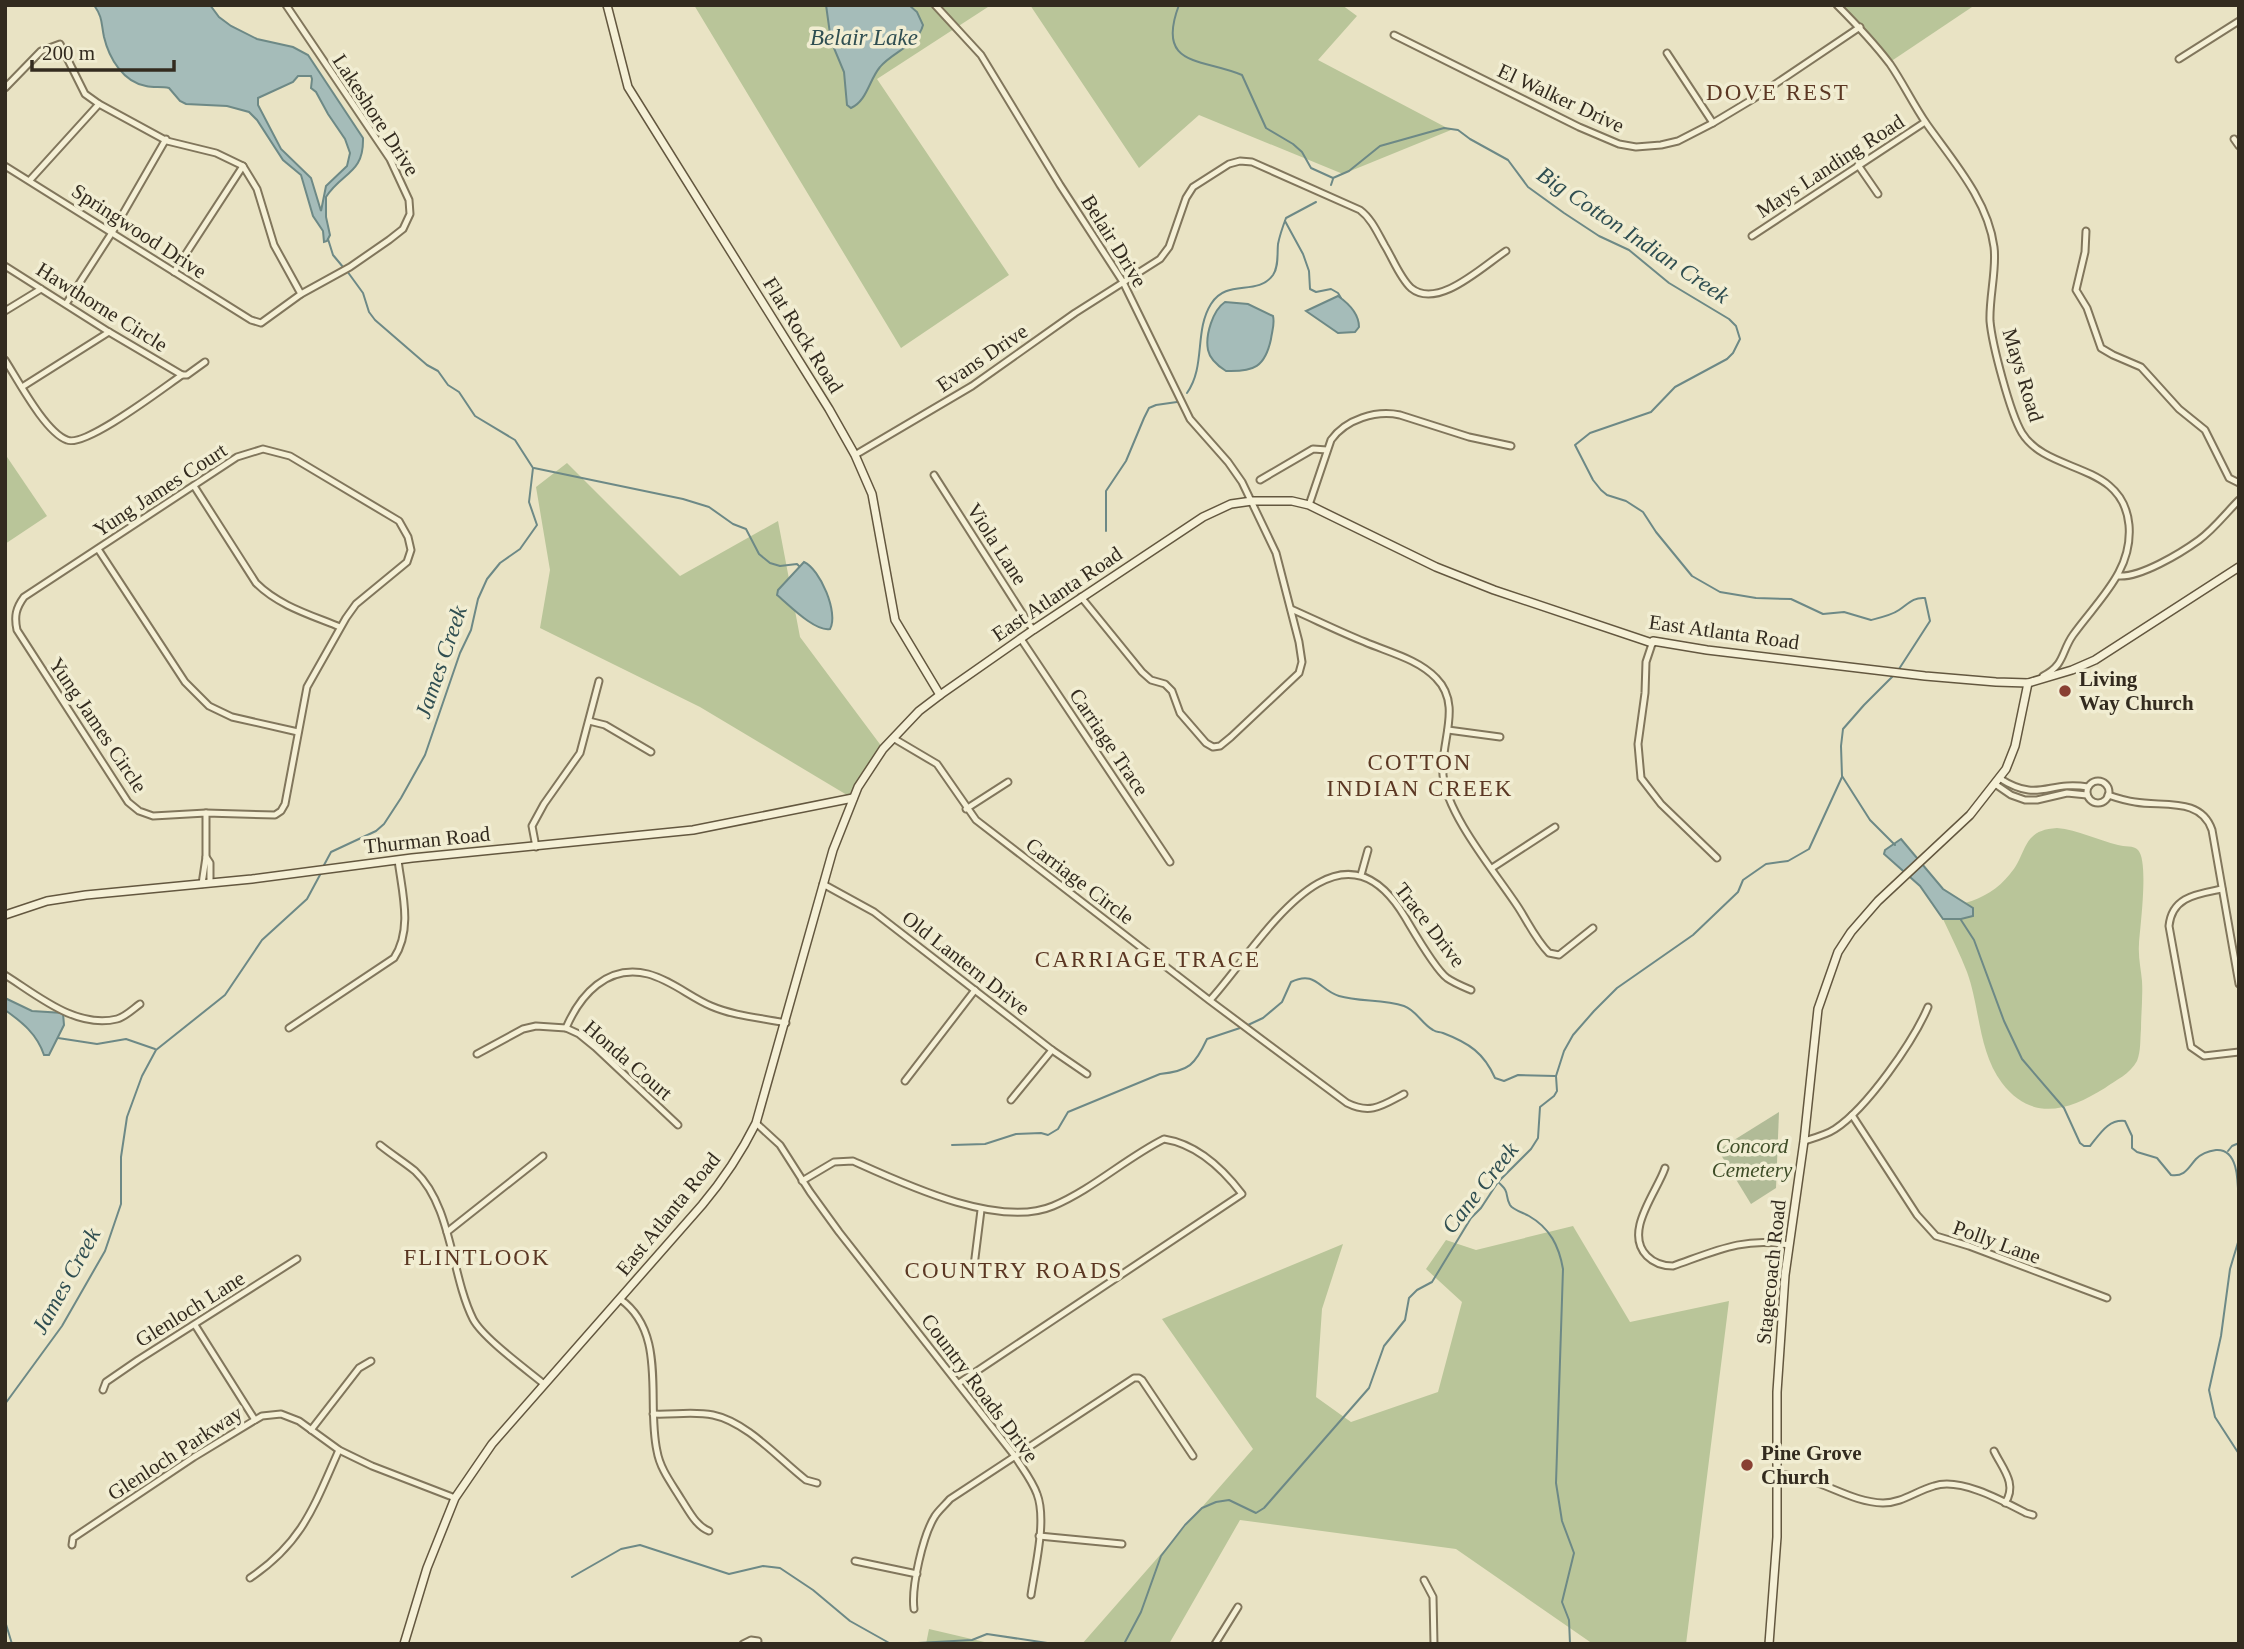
<svg xmlns="http://www.w3.org/2000/svg" width="2244" height="1649" font-family="Georgia,serif">
	<rect width="100%" height="100%" fill="#e9e3c4"/>
	<!-- green -->
	<g fill="#b9c599">
		<polygon points="694,5 991,5 877,79 1009,275 901,348"/>
		<polygon points="1030,5 1342,5 1357,16 1318,60 1451,130 1343,174 1199,115 1139,168"/>
		<polygon points="1838,5 1975,5 1887,64"/>
		<polygon points="5,454 47,516 5,544"/>
		<polygon points="567,463 680,576 778,521 800,637 882,747 852,798 700,707 540,628 550,570 536,487"/>
		<path d="M2057,828C2078,830 2098,840 2118,845C2124,847 2134,845 2138,850C2149,861 2140,927 2139,944C2138,957 2141,969 2142,981C2143,997 2141,1013 2141,1029C2140,1040 2141,1051 2137,1061C2130,1074 2116,1080 2105,1088C2068,1111 2032,1122 2002,1083C1978,1051 1980,1007 1967,972C1960,954 1951,936 1943,919H1961L1973,908L1965,903C1983,898 1998,889 2010,874C2028,853 2021,830 2057,828Z"/>
		<polygon points="1573,1226 1630,1322 1729,1301 1686,1644 1593,1644 1456,1549 1240,1520 1169,1644 1082,1644 1253,1449 1162,1319 1343,1244 1322,1309 1316,1397 1351,1422 1438,1392 1462,1302 1426,1269 1446,1240 1476,1250"/>
		<polygon points="929,1629 993,1644 926,1644"/>
	</g>
	<!-- cemetery -->
	<polygon fill="#b1bb97" points="1779,1112 1776,1188 1751,1204 1718,1150"/>
	<!-- water -->
	<g fill="#a5bcb9" stroke="#6d8986" stroke-width="2" fill-rule="evenodd">
		<path d="M94,5H210L219,17L231,26L257,39L293,47L308,55L363,138C364,174 342,172 326,197V217L330,235L327,241L324,242L323,231L313,216L301,175L283,160L257,120L249,112L227,106L186,104L180,101L169,88C161,86 154,88 146,86C123,82 109,58 104,37C101,23 103,18 94,5ZM298,76H311L312,79L311,88L316,92L328,114L345,139L350,153L347,166L326,186L321,211L311,178L281,149L258,105V98L293,82Z"/>
		<path d="M826,5H909L917,12L923,25C918,45 892,52 880,67C869,80 867,101 851,108L847,105L844,72L831,41Z"/>
		<path d="M1338,296C1348,303 1359,314 1359,327L1355,332L1338,333L1306,311Z"/>
		<path d="M1225,302L1248,304L1273,316C1275,324 1272,331 1271,339C1265,367 1254,372 1226,371C1218,366 1210,360 1208,350C1205,335 1213,310 1225,302Z"/>
		<path d="M804,562C820,569 839,613 830,629C815,632 789,605 777,595L778,590Z"/>
		<polygon points="1901,839 1943,889 1973,908 1973,916 1961,919 1943,919 1920,886 1884,854 1885,850"/>
		<path d="M5,998L32,1011L63,1013L64,1025L49,1055H44C37,1034 22,1022 5,1010Z"/>
	</g>
	<g fill="none" stroke-linecap="round" stroke-linejoin="round">
		<!-- stream -->
		<g stroke="#6d8986" stroke-width="2">
			<path d="M1179,5C1155,68 1203,58 1242,75L1266,128L1293,144L1302,152L1311,168L1333,178L1349,171L1380,146L1444,128L1458,130L1470,139L1508,160L1528,187L1564,213L1599,236L1629,250L1669,283L1729,319L1736,326L1740,339L1733,353L1727,359L1675,387L1651,412L1590,433L1575,445L1593,480L1601,490L1607,495L1626,501L1643,512L1656,532L1692,576L1720,592L1756,598L1791,599L1823,614L1844,612L1871,620C1879,618 1892,615 1899,610C1908,604 1913,597 1925,598L1930,621L1899,669"/>
			<polyline points="1331,185 1333,179"/>
			<polyline points="1285,221 1303,254 1309,271 1310,289 1316,292 1331,289 1338,293 1341,298"/>
			<polyline points="328,239 333,255 343,267"/>
			<path d="M1187,393C1206,366 1194,331 1211,304C1227,278 1257,297 1273,275C1279,266 1277,254 1278,244C1280,234 1283,226 1286,218L1316,202"/>
			<polyline points="534,468 683,499 709,507 733,524 746,529 759,554 770,563 780,566 797,564 799,566"/>
			<polyline points="1106,531 1106,491 1126,461 1144,418 1149,408 1156,405 1177,402"/>
			<polyline points="1893,676 1864,705 1843,729 1841,746 1842,776 1870,820 1895,845"/>
			<polyline points="323,867 331,852 376,831 384,824 401,798 425,755 460,653 471,630 478,599 487,579 500,563 520,549 537,525 529,502 533,468 515,440 475,416 459,392 448,385 438,371 427,365 375,320 369,312 363,293 347,271"/>
			<path d="M1961,920L1974,940L2004,1021L2022,1059L2064,1108L2080,1143L2084,1146H2090C2100,1134 2108,1119 2125,1121L2132,1136V1148L2137,1152L2157,1158L2171,1175C2185,1177 2188,1168 2196,1159C2201,1154 2209,1151 2216,1150C2243,1148 2237,1196 2239,1214"/>
			<path d="M1248,1025L1263,1018L1282,1002L1291,982C1316,970 1319,990 1339,996C1359,1002 1383,999 1404,1006C1416,1010 1422,1024 1433,1030C1438,1033 1438,1031 1443,1033C1469,1043 1484,1053 1495,1078L1504,1081L1518,1075L1555,1076"/>
			<polyline points="58,1038 97,1044 126,1039 155,1049"/>
			<path d="M952,1145L985,1144L1016,1134L1041,1133L1048,1135L1058,1129L1068,1112L1160,1074C1189,1071 1195,1065 1207,1039L1240,1028"/>
			<polyline points="2228,1151 2232,1146 2239,1143"/>
			<path d="M1498,1182C1511,1193 1504,1194 1510,1205C1513,1210 1524,1213 1529,1216C1550,1228 1559,1246 1563,1269L1556,1483L1562,1521L1574,1553L1562,1602L1569,1620L1570,1644"/>
			<polyline points="2239,1239 2230,1269 2221,1336 2209,1390 2215,1417 2239,1454"/>
			<polyline points="5,1404 62,1326 105,1251 121,1204 121,1157 127,1117 142,1076 156,1050 225,995 262,940 307,899 321,873"/>
			<polyline points="572,1577 621,1549 640,1545 729,1574 763,1566 780,1568 813,1590 850,1621 891,1644"/>
			<polyline points="5,1621 12,1644"/>
			<polyline points="900,1644 972,1640 987,1634 1054,1644"/>
			<polyline points="1124,1644 1141,1612 1161,1556 1185,1525 1202,1508 1216,1502 1229,1500 1256,1513 1264,1508 1369,1388 1384,1346 1405,1320 1409,1298 1417,1290 1432,1282 1471,1218 1481,1208 1498,1182 1531,1149 1538,1138 1540,1107 1554,1096 1557,1091 1556,1076 1564,1051 1573,1035 1594,1011 1617,988 1693,935 1738,892 1743,880 1766,864 1788,861 1809,849 1842,777"/>
		</g>
		<defs>
			<g id="street">
				<polyline points="935,5 981,55 1060,185 1123,282 1190,419 1228,462 1242,482 1276,553 1299,642 1302,662 1299,673 1231,737 1220,746 1213,747 1206,743 1180,713 1172,691 1165,684 1151,680 1142,672 1081,597"/>
				<path d="M1837,5C1856,24 1874,43 1890,64C1903,83 1913,104 1926,123C1952,160 1988,200 1994,247C1997,268 1989,298 1990,321C1992,344 2010,413 2022,433C2048,475 2123,461 2129,525C2133,571 2098,600 2073,635C2061,652 2065,665 2043,676"/>
				<polyline points="1394,35 1579,127 1619,144 1636,147 1661,145 1678,141 1713,123 1753,99 1860,27"/>
				<polyline points="1667,53 1713,123"/>
				<polyline points="2179,59 2239,21"/>
				<polyline points="5,88 41,51 60,44 85,94 99,104 167,141 216,153 243,166 257,189 274,245 301,294"/>
				<polyline points="2234,139 2239,146"/>
				<polyline points="1858,165 1878,194"/>
				<polyline points="5,166 251,320 261,323 301,294 350,267 389,240 403,229 410,214 409,200 390,159 286,5"/>
				<polyline points="30,180 99,104"/>
				<polyline points="2086,231 2085,252 2076,290 2087,308 2101,348 2113,355 2141,367 2179,409 2205,430 2229,478 2239,483"/>
				<polyline points="1752,236 1925,122"/>
				<polyline points="5,266 109,332 182,375"/>
				<polyline points="174,272 243,166"/>
				<polyline points="66,304 113,231 166,139"/>
				<polyline points="5,311 41,289"/>
				<path d="M5,360C18,380 45,432 67,440C85,448 163,388 182,375H187L205,362"/>
				<polyline points="22,387 109,332"/>
				<path d="M263,449L290,456L399,521L408,537L411,550L407,562L356,604L346,618L307,687L285,804L281,811L275,815L206,813L153,816L139,811L128,802L17,630C14,616 16,608 24,597L237,457Z"/>
				<path d="M855,455L972,386L1075,313L1160,259L1169,247L1186,198L1193,187L1229,164L1240,161L1252,162L1360,210C1372,219 1378,234 1385,246C1393,259 1400,278 1411,288C1438,310 1483,266 1506,251"/>
				<polyline points="934,475 1033,630"/>
				<polyline points="1260,480 1313,449 1327,450"/>
				<path d="M194,486L256,583C279,606 311,615 340,627"/>
				<path d="M1309,505L1331,440C1346,419 1376,410 1400,415L1469,437L1511,446"/>
				<polyline points="98,549 185,682 209,706 232,717 298,732"/>
				<path d="M2118,576C2140,578 2181,553 2199,540C2214,529 2226,513 2239,500"/>
				<path d="M1291,609C1316,620 1340,632 1365,642C1388,652 1418,659 1436,678C1463,705 1440,742 1443,775C1446,813 1494,871 1516,904C1527,920 1535,939 1549,953L1559,955L1593,928"/>
				<polyline points="1021,639 1170,862"/>
				<polyline points="1653,641 1646,662 1645,693 1638,744 1641,778 1661,804 1717,858"/>
				<polyline points="589,721 605,725 651,752"/>
				<polyline points="1448,730 1500,737"/>
				<path d="M893,738L937,764L976,820L1209,1000L1347,1103C1371,1115 1383,1105 1404,1094"/>
				<path d="M1999,778C2040,804 2047,780 2088,787"/>
				<circle cx="2098" cy="792" r="11"/>
				<polyline points="1995,784 2011,795 2025,800 2037,800 2067,793 2087,795"/>
				<path d="M2108,795C2117,798 2126,801 2135,802C2163,807 2201,797 2212,830L2239,984"/>
				<polyline points="966,809 1008,782"/>
				<polyline points="536,847 532,826 544,804 580,753 599,681"/>
				<polyline points="206,857 206,813"/>
				<polyline points="1492,868 1555,827"/>
				<polyline points="1361,875 1368,850"/>
				<polyline points="202,884 206,857 210,863 210,883"/>
				<polyline points="823,884 874,912 1052,1050 1087,1074"/>
				<path d="M2222,889C2198,894 2172,896 2169,926L2191,1047L2204,1056L2239,1052"/>
				<path d="M5,975C37,995 76,1029 117,1019C125,1017 133,1009 140,1004"/>
				<path d="M1210,1000C1256,951 1336,802 1405,917C1414,932 1435,969 1447,978C1454,983 1464,987 1471,990"/>
				<path d="M289,1028L394,958C413,929 402,892 398,860"/>
				<path d="M566,1028C580,995 607,964 648,974C671,980 690,997 711,1006C734,1016 762,1018 786,1023"/>
				<polyline points="477,1054 523,1029 536,1026 566,1028 579,1034 595,1047 678,1125"/>
				<polyline points="905,1081 975,990"/>
				<polyline points="1011,1100 1052,1050"/>
				<polyline points="1852,1115 1917,1215 1936,1236 1969,1246 2107,1298"/>
				<path d="M756,1123L780,1145L810,1192L839,1232L1014,1455C1022,1468 1032,1480 1037,1494C1047,1520 1035,1567 1031,1595"/>
				<path d="M1804,1141C1814,1138 1826,1135 1835,1129C1867,1108 1913,1042 1928,1007"/>
				<path d="M380,1145C391,1154 404,1162 415,1171C452,1206 451,1275 473,1319C483,1338 526,1369 544,1384"/>
				<path d="M1665,1168C1657,1192 1623,1232 1647,1256C1654,1263 1663,1266 1673,1266C1713,1252 1745,1236 1788,1245"/>
				<path d="M802,1181L834,1162L853,1161C904,1184 999,1229 1053,1206C1093,1189 1126,1158 1164,1139C1196,1144 1223,1169 1242,1194L959,1383"/>
				<polyline points="447,1232 543,1156"/>
				<polyline points="974,1266 981,1210"/>
				<path d="M620,1299C668,1333 646,1402 657,1451C660,1469 672,1484 681,1499C689,1511 696,1526 709,1531"/>
				<polyline points="195,1325 255,1420"/>
				<polyline points="103,1390 106,1382 138,1360 297,1259"/>
				<path d="M653,1414C673,1415 693,1411 713,1415C747,1422 779,1459 806,1480L817,1483"/>
				<polyline points="311,1430 359,1368 371,1361"/>
				<path d="M1994,1451C2002,1468 2018,1484 2005,1503"/>
				<path d="M1779,1474C1787,1475 1797,1476 1805,1479C1832,1486 1854,1502 1883,1503C1902,1503 1916,1491 1934,1486C1960,1477 2003,1501 2026,1513L2033,1515"/>
				<polyline points="1039,1536 1122,1544"/>
				<polyline points="72,1545 73,1538 194,1457 255,1420 262,1416 281,1414 299,1421 339,1450 372,1466 455,1498"/>
				<polyline points="855,1561 917,1574"/>
				<path d="M250,1578C303,1542 314,1506 339,1450"/>
				<polyline points="1424,1580 1433,1597 1434,1644"/>
				<path d="M914,1609C911,1587 923,1535 935,1516C939,1510 945,1505 950,1499L1134,1378H1139L1142,1380L1193,1456"/>
				<polyline points="743,1644 751,1640 758,1641"/>
				<polyline points="1215,1644 1238,1607"/>
			</g>
			<g id="secondary">
				<polyline points="607,5 628,87 829,409 855,455 872,494 895,620 940,695"/>
				<polyline points="5,915 47,901 86,895 252,879 412,858 693,830 853,798"/>
				<path d="M404,1644L427,1568L455,1498L492,1444L702,1205C723,1180 741,1153 756,1123L833,850L858,787L883,749L919,711L940,695L1033,630L1203,517L1231,504L1252,501H1292L1309,505L1436,567L1494,590L1652,643L1653,641L1707,650L1925,676L1996,682L2028,683L2072,670L2095,660L2239,567"/>
				<polyline points="1769,1644 1777,1537 1777,1392 1785,1275 1804,1141 1818,1009 1838,952 1851,932 1878,901 1970,815 2006,769 2015,746 2028,683"/>
			</g>
		</defs>
		<!-- street casing -->
		<use href="#street" stroke="#81765c" stroke-width="9"/>
		<!-- secondary casing -->
		<use href="#secondary" stroke="#63573f" stroke-width="10"/>
		<!-- street -->
		<use href="#street" stroke="#f5f0d6" stroke-width="5"/>
		<!-- secondary -->
		<use href="#secondary" stroke="#f5f0d6" stroke-width="7"/>
	</g>
	<!-- markers -->
	<g fill="#894033" stroke="#f1edd2" stroke-width="2.5">
		<circle cx="2065" cy="691" r="7"/>
		<circle cx="1747" cy="1465" r="7"/>
	</g>
	<g text-anchor="middle" dominant-baseline="central" stroke-width="7" stroke-linejoin="round" paint-order="stroke">
		<!-- street labels -->
		<g font-size="21" fill="#332b1f" stroke="#f1edd2">
			<text transform="translate(1561 98) rotate(25)">El Walker Drive</text>
			<text transform="translate(376 115) rotate(57)">Lakeshore Drive</text>
			<text transform="translate(1830 166) rotate(-33)">Mays Landing Road</text>
			<text transform="translate(139 231) rotate(33)">Springwood Drive</text>
			<text transform="translate(1114 241) rotate(58)">Belair Drive</text>
			<text transform="translate(102 307) rotate(32)">Hawthorne Circle</text>
			<text transform="translate(803 335) rotate(58)">Flat Rock Road</text>
			<text transform="translate(982 358) rotate(-34)">Evans Drive</text>
			<text transform="translate(2023 375) rotate(73)">Mays Road</text>
			<text transform="translate(160 490) rotate(-33)">Yung James Court</text>
			<text transform="translate(997 544) rotate(57)">Viola Lane</text>
			<text transform="translate(1057 594) rotate(-34)">East Atlanta Road</text>
			<text transform="translate(1724 632) rotate(8)">East Atlanta Road</text>
			<text transform="translate(98 725) rotate(56)">Yung James Circle</text>
			<text transform="translate(1109 742) rotate(56)">Carriage Trace</text>
			<text transform="translate(427 840) rotate(-6)">Thurman Road</text>
			<text transform="translate(1080 881) rotate(37)">Carriage Circle</text>
			<text transform="translate(1430 925) rotate(52)">Trace Drive</text>
			<text transform="translate(966 963) rotate(38)">Old Lantern Drive</text>
			<text transform="translate(628 1060) rotate(41)">Honda Court</text>
			<text transform="translate(668 1214) rotate(-51)">East Atlanta Road</text>
			<text transform="translate(1997 1242) rotate(20)">Polly Lane</text>
			<text transform="translate(1771 1272) rotate(-84)">Stagecoach Road</text>
			<text transform="translate(190 1309) rotate(-32)">Glenloch Lane</text>
			<text transform="translate(980 1388) rotate(53)">Country Roads Drive</text>
			<text transform="translate(175 1453) rotate(-33)">Glenloch Parkway</text>
		</g>
		<!-- poi labels -->
		<g font-size="21" font-weight="bold" fill="#332b1f" stroke="#f1edd2" text-anchor="start">
			<text x="2079" y="679">Living<tspan x="2079" dy="24">Way Church</tspan></text>
			<text x="1761" y="1453">Pine Grove<tspan x="1761" dy="24">Church</tspan></text>
		</g>
		<!-- park labels -->
		<g font-size="21" font-style="italic" fill="#3e4d27" stroke="#f1edd2">
			<text x="1752" y="1146">Concord<tspan x="1752" dy="24">Cemetery</tspan></text>
		</g>
		<!-- water labels -->
		<g font-size="23" font-style="italic" fill="#2f4e51" stroke="#f1edd2">
			<text x="864" y="37">Belair Lake</text>
			<text transform="translate(1633 235) rotate(34)">Big Cotton Indian Creek</text>
			<text transform="translate(441 662) rotate(-71)">James Creek</text>
			<text transform="translate(1480 1188) rotate(-52)">Cane Creek</text>
			<text transform="translate(66 1281) rotate(-61)">James Creek</text>
		</g>
		<!-- neighbourhood labels -->
		<g font-size="23" letter-spacing="2" fill="#5b3723" stroke="#f1edd2">
			<text x="1778" y="92">DOVE REST</text>
			<text x="1420" y="762">COTTON<tspan x="1420" dy="26">INDIAN CREEK</tspan></text>
			<text x="1148" y="959">CARRIAGE TRACE</text>
			<text x="477" y="1257">FLINTLOOK</text>
			<text x="1014" y="1270">COUNTRY ROADS</text>
		</g>
	</g>
	<!-- border -->
	<rect width="2244" height="1649" fill="none" stroke="#332b1f" stroke-width="14"/>
	<!-- scale -->
	<path d="M32 60v10h142v-10" fill="none" stroke="#332b1f" stroke-width="3.5"/>
	<text x="42" y="60" font-size="21" fill="#332b1f" stroke="#f1edd2" stroke-width="5" paint-order="stroke">200 m</text>
</svg>
